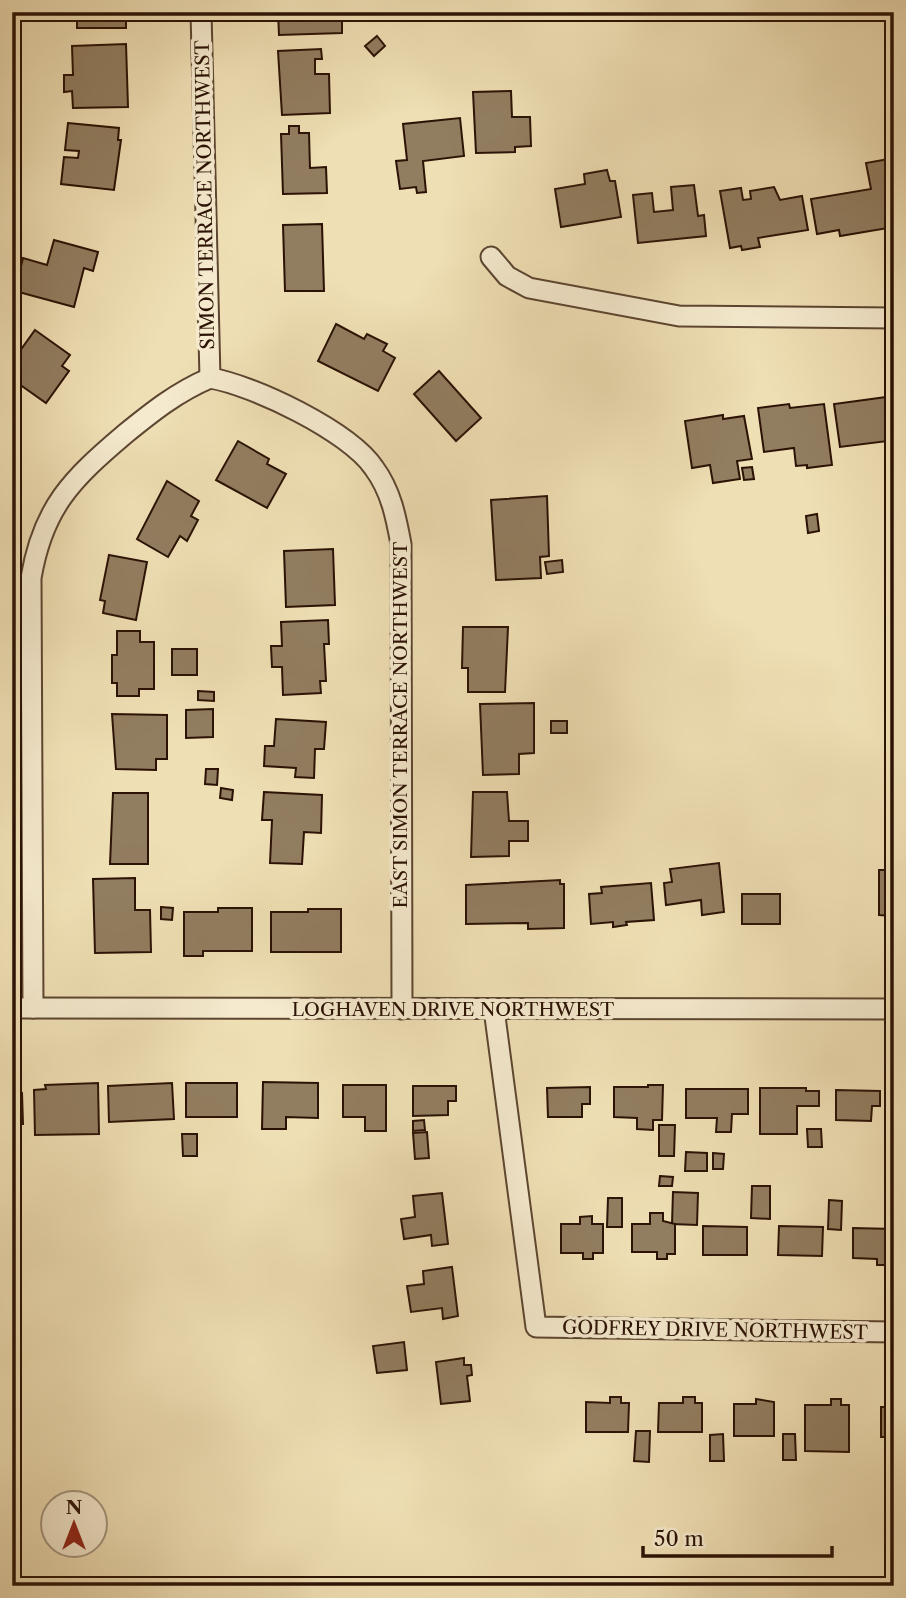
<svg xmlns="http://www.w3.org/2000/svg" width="906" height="1598" font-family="'Libre Caslon Text',serif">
	<rect width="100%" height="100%" fill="#efdfb4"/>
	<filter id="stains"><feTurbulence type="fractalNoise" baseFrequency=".00286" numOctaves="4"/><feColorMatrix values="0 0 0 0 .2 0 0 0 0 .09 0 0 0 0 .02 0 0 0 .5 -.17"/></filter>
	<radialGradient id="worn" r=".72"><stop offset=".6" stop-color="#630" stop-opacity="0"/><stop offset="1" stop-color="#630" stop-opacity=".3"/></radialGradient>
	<!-- building -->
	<g fill="#917d60" stroke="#2b1205" stroke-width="2">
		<rect x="77" y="12" width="49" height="16"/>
		<polygon points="278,12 342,12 342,33 279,35"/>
		<polygon points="377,36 385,46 374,56 365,46"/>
		<polygon points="126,44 128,107 73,108 72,91 64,92 64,75 73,75 72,46"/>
		<polygon points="321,49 322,59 315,59 315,74 329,74 330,113 282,115 278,51"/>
		<polygon points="511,91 512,117 530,117 531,146 515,147 515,152 476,153 473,92"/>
		<polygon points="460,118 464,156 423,161 426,192 417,193 416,187 400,189 396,161 407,160 403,124"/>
		<polygon points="68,123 119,128 118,140 121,140 114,190 61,184 64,157 78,158 79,151 65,150"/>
		<polygon points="289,126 299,126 299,133 309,133 310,168 326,167 327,193 283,194 281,134 289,134"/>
		<polygon points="889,159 894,191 894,227 840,236 839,230 817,234 811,199 871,189 866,163"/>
		<polygon points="607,170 610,181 615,181 621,217 561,227 555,189 585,184 584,174"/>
		<polygon points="694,185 698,216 704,215 706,236 638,243 633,195 652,193 654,212 673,210 671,187"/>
		<polygon points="774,187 780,200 802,196 808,230 758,238 760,247 742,250 741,246 730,248 720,191 741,188 743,200 751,199 750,191"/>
		<polygon points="322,224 324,291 285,291 283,225"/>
		<polygon points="54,240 98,252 93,271 84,268 74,307 15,291 23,258 47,265"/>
		<polygon points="336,324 364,339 367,334 387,344 383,351 395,358 378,391 318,361"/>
		<polygon points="35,330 70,355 62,366 69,371 46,403 12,379 12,362"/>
		<polygon points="439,371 481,418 456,441 414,394"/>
		<polygon points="894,396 894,450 889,451 887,441 840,447 834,404"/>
		<polygon points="789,404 790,408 824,404 832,465 807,468 807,465 796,466 794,448 764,452 758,408"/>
		<polygon points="723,415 723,419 744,416 752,459 737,461 740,479 713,483 710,465 692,468 685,421"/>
		<polygon points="238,441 269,459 267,464 286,474 267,508 216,480"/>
		<polygon points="752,467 754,479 744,480 742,468"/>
		<polygon points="167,481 199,501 191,516 198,520 187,541 180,536 168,557 137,539"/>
		<polygon points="547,496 549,556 540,557 541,578 496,580 491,500"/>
		<polygon points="817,514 819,531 808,533 806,516"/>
		<polygon points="333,549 335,605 286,607 284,551"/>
		<polygon points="109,555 147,562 136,620 103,613 105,601 100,600"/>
		<polygon points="562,560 563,572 547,574 545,562"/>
		<polygon points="328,620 329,644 324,644 326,681 320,681 321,693 283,695 282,667 272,667 271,646 282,646 281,622"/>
		<polygon points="463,627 508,627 505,692 468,692 468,668 462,668"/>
		<polygon points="117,631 140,631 140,642 154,642 154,689 139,689 139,696 117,696 117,683 112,683 112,655 117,655"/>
		<rect x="172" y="649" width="25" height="26"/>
		<polygon points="198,691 214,692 214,701 198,700"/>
		<polygon points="534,703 534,753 519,754 519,774 483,775 480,704"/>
		<polygon points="213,709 213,737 186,738 186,710"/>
		<polygon points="112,714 167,715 167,759 156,759 156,770 116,769"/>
		<polygon points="276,719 326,722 324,749 315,749 314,778 295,777 296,768 264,766 265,746 274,746"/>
		<rect x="551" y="721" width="16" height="12"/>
		<polygon points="206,769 218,769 217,785 205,784"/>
		<polygon points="221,788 233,790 232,800 220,798"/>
		<polygon points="264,792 322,795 321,833 304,832 302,864 270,863 272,820 262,820"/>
		<polygon points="473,792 507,792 509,821 528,821 528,841 509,841 509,856 471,857"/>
		<polygon points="113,793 148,793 148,864 110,864"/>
		<polygon points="719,863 724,912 702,915 701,900 666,905 664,883 672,882 670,869"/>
		<polygon points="879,870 894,870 894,916 879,915"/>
		<polygon points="135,878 135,910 150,910 151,952 95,953 93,879"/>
		<polygon points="560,880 560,884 564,884 564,928 528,929 528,923 466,924 466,885"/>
		<polygon points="651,883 654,920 626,922 627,925 613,927 613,922 591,924 589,894 602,893 601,887"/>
		<rect x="742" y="894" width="38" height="30"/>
		<polygon points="161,907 173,908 172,920 161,919"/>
		<polygon points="218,908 252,908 252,951 203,951 203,956 184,956 184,912 218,912"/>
		<polygon points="308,909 341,909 341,952 271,952 271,912 308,912"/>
		<polygon points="263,1082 318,1083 318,1118 286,1117 286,1129 262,1129"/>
		<polygon points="98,1083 99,1134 35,1135 34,1090 46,1089 45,1085"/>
		<polygon points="172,1083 174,1119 109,1122 108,1086"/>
		<rect x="186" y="1083" width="51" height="34"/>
		<polygon points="343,1085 386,1085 386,1131 365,1131 365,1117 343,1117"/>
		<polygon points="648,1085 663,1085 662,1120 653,1120 653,1130 637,1129 637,1118 614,1117 614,1087 648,1087"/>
		<polygon points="413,1086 456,1086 456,1101 448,1101 448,1115 413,1116"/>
		<polygon points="590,1087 590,1104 582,1104 582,1117 548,1117 547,1088"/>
		<polygon points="760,1088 806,1088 806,1091 819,1091 819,1106 797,1106 797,1134 760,1134"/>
		<polygon points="686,1089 748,1089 748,1114 732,1114 731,1132 716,1132 717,1118 686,1118"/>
		<polygon points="836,1090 880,1091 880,1106 872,1106 871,1121 836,1120"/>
		<polygon points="12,1093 22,1093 23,1124 12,1124"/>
		<polygon points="424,1120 425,1130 413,1131 413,1121"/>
		<polygon points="659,1125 675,1125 674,1156 659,1156"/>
		<polygon points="807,1129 821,1129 822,1147 808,1147"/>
		<polygon points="427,1132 429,1158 415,1159 413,1133"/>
		<polygon points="182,1134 197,1134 197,1156 183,1156"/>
		<polygon points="686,1152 707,1153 707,1171 685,1171"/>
		<polygon points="713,1153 724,1154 723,1169 713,1169"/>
		<polygon points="660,1176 673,1177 672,1186 659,1186"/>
		<polygon points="752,1186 770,1186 770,1219 751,1218"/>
		<polygon points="673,1192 698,1193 697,1225 672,1224"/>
		<polygon points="442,1193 448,1244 432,1246 431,1235 404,1239 401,1219 415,1217 413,1196"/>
		<polygon points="608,1198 622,1198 622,1227 607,1227"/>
		<polygon points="829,1200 842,1201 841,1230 828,1229"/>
		<polygon points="650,1213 663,1213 663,1221 675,1224 675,1254 667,1254 667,1259 657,1259 657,1252 632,1252 632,1224 650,1224"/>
		<polygon points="592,1216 592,1224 603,1224 603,1253 593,1253 593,1259 583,1259 583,1253 561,1253 561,1224 580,1224 580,1217"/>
		<polygon points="703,1226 747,1227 747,1255 703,1255"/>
		<polygon points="779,1226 823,1227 822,1256 778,1255"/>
		<polygon points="853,1228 894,1229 894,1260 888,1260 888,1265 877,1265 877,1259 853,1258"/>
		<polygon points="452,1267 458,1316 443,1319 442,1308 411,1312 407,1286 424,1284 423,1271"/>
		<polygon points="404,1342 407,1370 377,1373 373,1346"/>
		<polygon points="464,1358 464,1365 471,1365 472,1375 467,1376 470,1401 441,1404 436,1362"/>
		<polygon points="610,1397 621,1397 621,1403 629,1403 628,1432 586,1432 586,1402 610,1403"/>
		<polygon points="683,1397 695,1397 695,1403 702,1403 702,1432 658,1432 659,1403 683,1403"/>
		<polygon points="756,1399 774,1402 774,1436 734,1436 734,1404 756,1404"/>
		<polygon points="831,1399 841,1399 841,1405 849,1405 849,1452 805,1451 805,1405 831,1405"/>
		<rect x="881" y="1407" width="13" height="30"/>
		<polygon points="636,1431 650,1431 649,1462 634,1461"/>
		<polygon points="723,1434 724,1461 710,1461 710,1435"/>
		<polygon points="783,1434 795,1434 796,1460 783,1460"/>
	</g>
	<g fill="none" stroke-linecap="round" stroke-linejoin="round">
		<defs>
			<g id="street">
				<polyline points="201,12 210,378"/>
				<polyline points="491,257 507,276 529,288 679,316 894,318"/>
				<path d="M210,378C253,385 349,431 374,468C391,491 396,517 401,544L402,1009"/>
				<polyline points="12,1008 894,1009"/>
				<path d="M33,1008L31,578C43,507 72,479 125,434C152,412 177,392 210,378"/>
				<polyline points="494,1009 536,1327 894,1332"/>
			</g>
		</defs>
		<!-- street casing -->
		<use href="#street" stroke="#5c4531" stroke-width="23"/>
		<!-- street -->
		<use href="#street" stroke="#f5eace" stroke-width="19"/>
	</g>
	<g text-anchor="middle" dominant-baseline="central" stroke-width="7" stroke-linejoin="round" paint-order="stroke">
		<!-- street labels -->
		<g font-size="19" fill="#2b1205" stroke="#f5eace">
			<text transform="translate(205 195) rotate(-91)">SIMON TERRACE NORTHWEST</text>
			<text transform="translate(400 725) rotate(-90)">EAST SIMON TERRACE NORTHWEST</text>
			<text x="453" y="1009">LOGHAVEN DRIVE NORTHWEST</text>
			<text transform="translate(715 1330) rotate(1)">GODFREY DRIVE NORTHWEST</text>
		</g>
	</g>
	<!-- margin -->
	<rect width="906" height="1598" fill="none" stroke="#efdfb4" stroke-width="42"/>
	<rect x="14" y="14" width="878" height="1570" fill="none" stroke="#2b1205" stroke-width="3.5"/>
	<rect x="21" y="21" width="864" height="1556" fill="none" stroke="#2b1205" stroke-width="2"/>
	<!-- north arrow -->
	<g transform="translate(74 1524)"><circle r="33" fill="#f5eace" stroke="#a4947e" stroke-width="2"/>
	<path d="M0-5L12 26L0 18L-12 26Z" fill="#8f2418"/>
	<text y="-10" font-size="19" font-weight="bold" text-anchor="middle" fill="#2b1205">N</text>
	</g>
	<!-- scale -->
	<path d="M643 1546v10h189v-10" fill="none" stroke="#2b1205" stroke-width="3.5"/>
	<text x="654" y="1546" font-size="21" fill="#2b1205" stroke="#f5eace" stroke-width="5" paint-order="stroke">50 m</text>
	<rect width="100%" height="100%" filter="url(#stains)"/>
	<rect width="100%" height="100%" fill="url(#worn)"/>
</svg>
